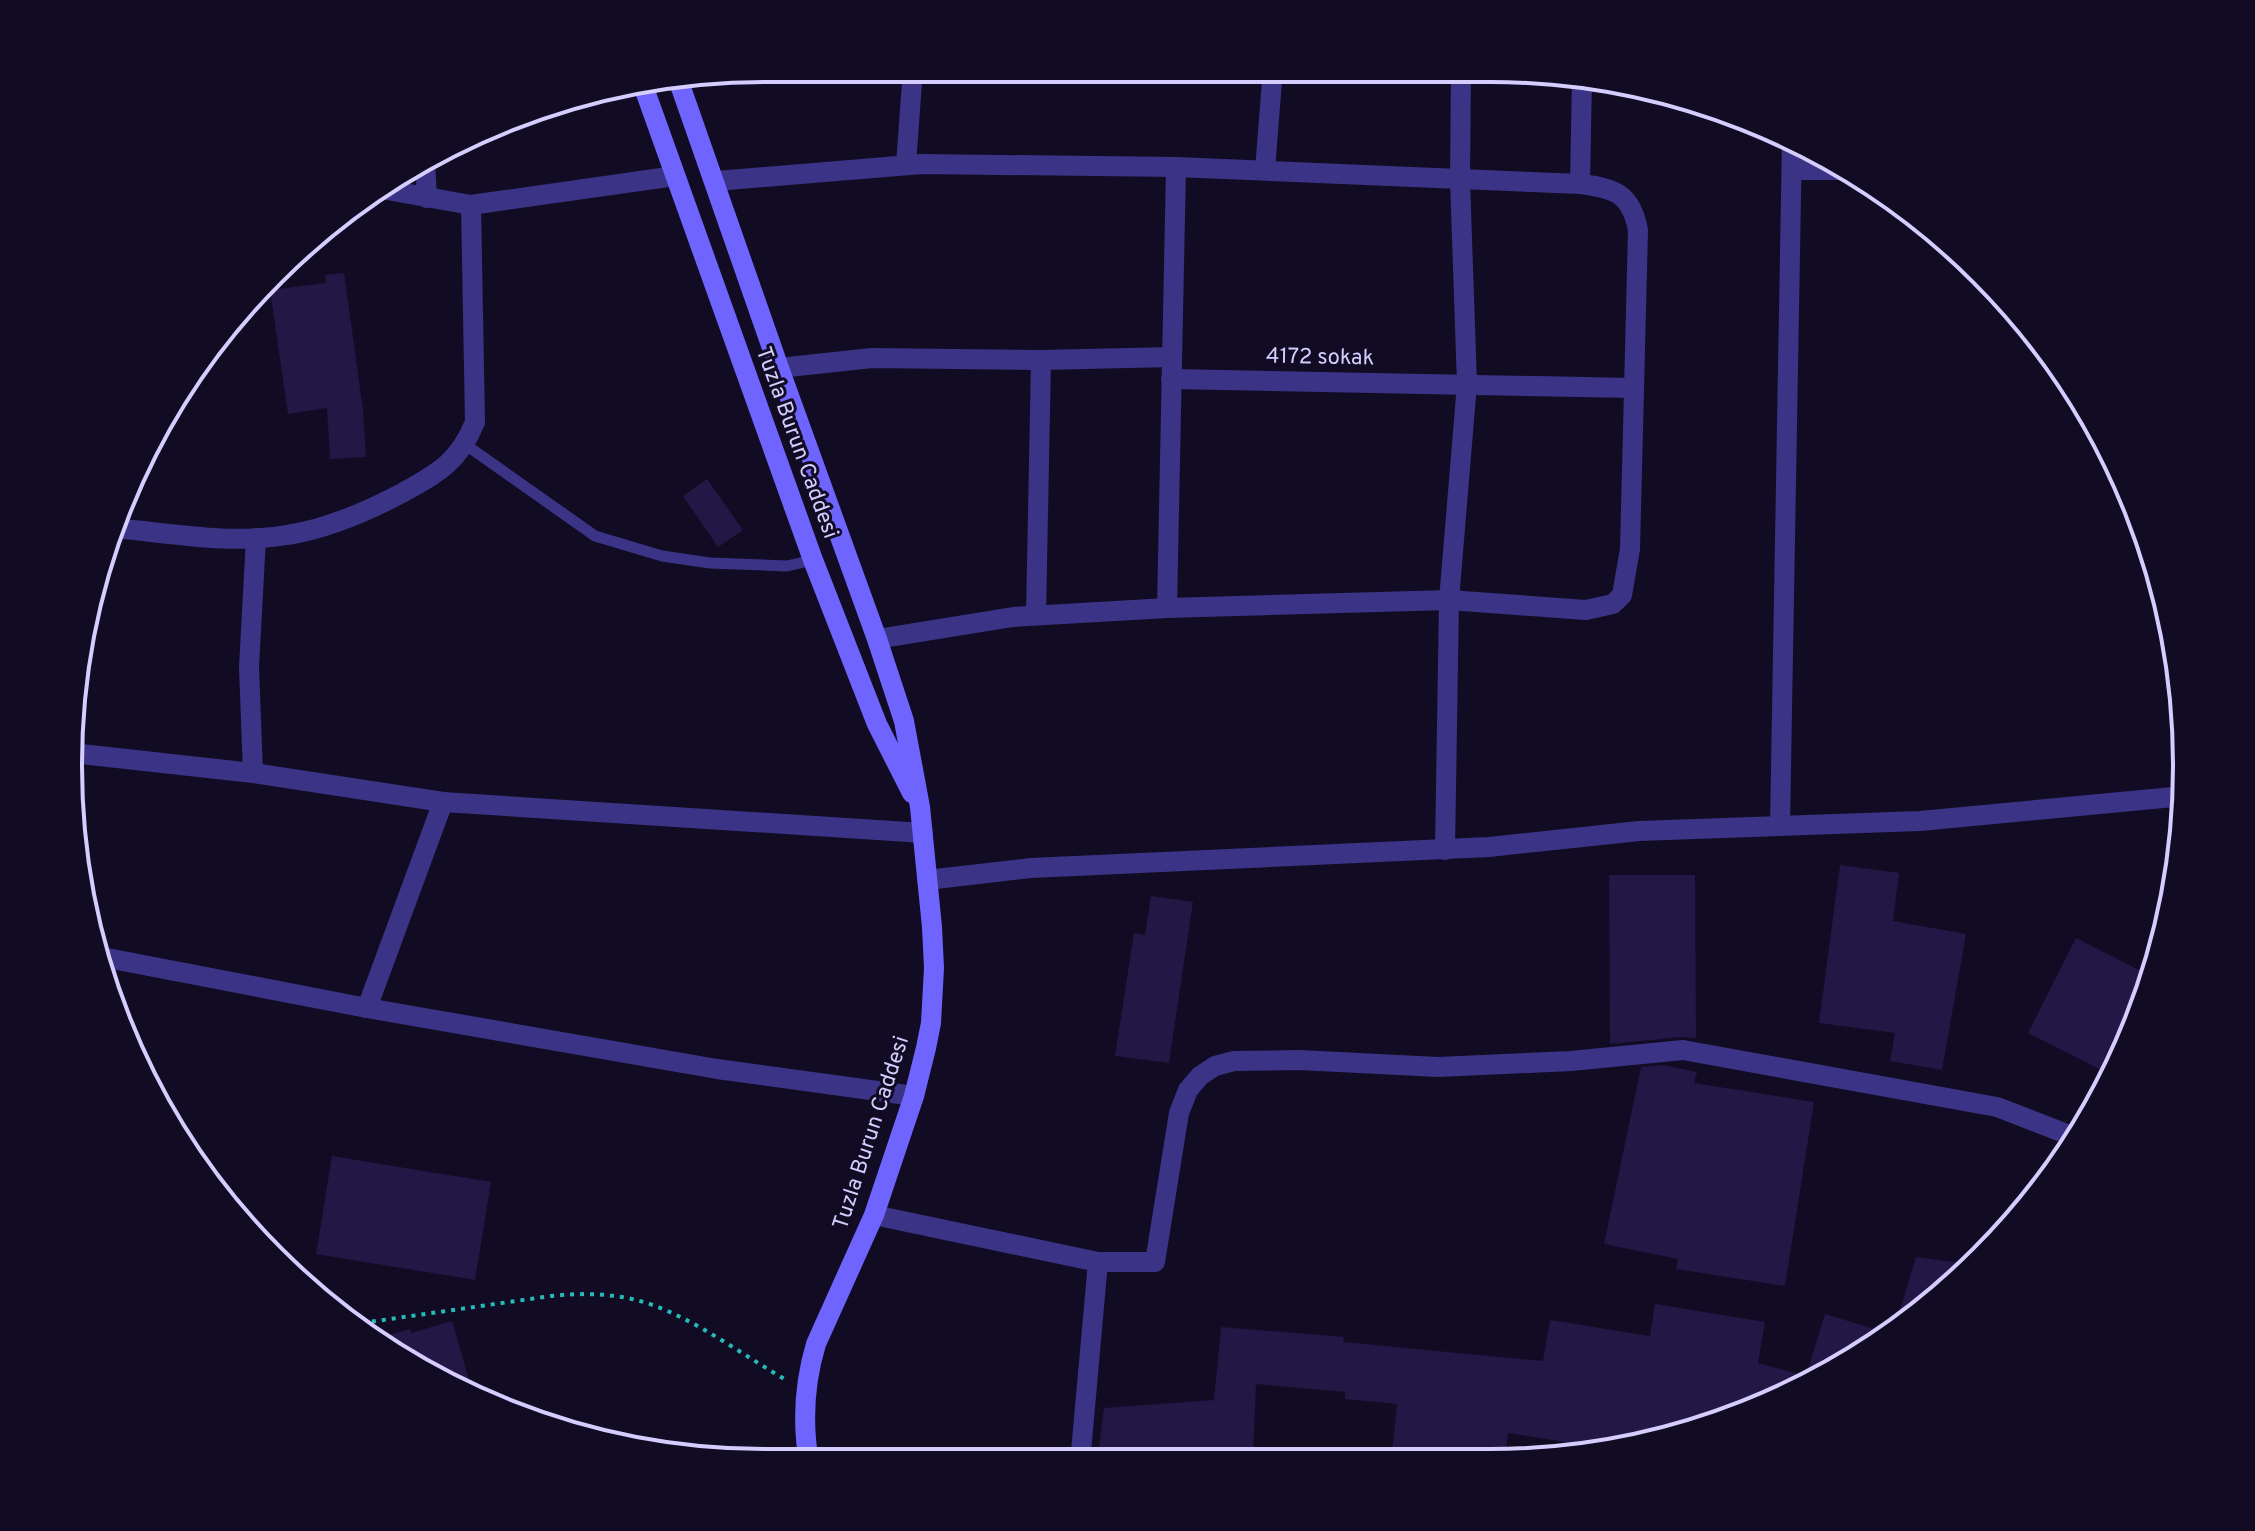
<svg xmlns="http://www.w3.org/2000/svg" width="2255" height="1531" font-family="Overpass,sans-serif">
	<rect width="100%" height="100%" fill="#110c23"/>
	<!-- building -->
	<g fill="#221745">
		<polygon points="344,273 363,410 366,457 330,459 327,408 288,414 270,290 326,283 325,275"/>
		<polygon points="707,479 743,530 718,547 683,496"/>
		<polygon points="1840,865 1899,873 1893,921 1966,934 1942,1070 1890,1061 1895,1033 1819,1023"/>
		<polygon points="1609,875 1695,875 1696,1038 1682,1037 1610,1044"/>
		<polygon points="1151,896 1193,902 1169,1063 1115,1056 1134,933 1145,935"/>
		<polygon points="2076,938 2151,976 2134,1032 2111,1075 2028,1033"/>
		<polygon points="1663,1065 1697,1072 1694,1083 1814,1102 1785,1286 1676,1269 1678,1259 1604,1244 1641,1067"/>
		<polygon points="332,1156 491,1182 475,1280 316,1254"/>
		<polygon points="1916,1257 1975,1265 1893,1333"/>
		<polygon points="1655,1304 1765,1322 1758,1363 1806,1376 1825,1314 1891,1334 1877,1345 1757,1410 1626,1450 1616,1450 1508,1433 1505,1461 1391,1463 1397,1404 1345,1399 1345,1392 1256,1384 1253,1454 1139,1463 1097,1463 1104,1408 1214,1400 1221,1327 1344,1337 1343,1342 1543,1361 1550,1320 1650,1336"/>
		<polygon points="452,1321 474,1397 457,1391 382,1337 410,1329 411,1333"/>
	</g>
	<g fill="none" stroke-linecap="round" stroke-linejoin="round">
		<!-- path -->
		<path stroke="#25bbba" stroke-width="4" stroke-dasharray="4 6" stroke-linecap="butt" d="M362,1323L551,1296C580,1293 608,1293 636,1300C686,1312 742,1355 788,1381"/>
		<!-- lane -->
		<polyline stroke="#3b3385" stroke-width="11" points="466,445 595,536 662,556 710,563 787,566 813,560"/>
		<!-- street -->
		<g stroke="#3b3385" stroke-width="20">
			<polyline points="425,162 427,198"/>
			<polyline points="906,165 913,68"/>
			<polyline points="1265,170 1273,68"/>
			<polyline points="1792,170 1841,170"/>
			<path d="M716,181L922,164L1176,167L1580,184C1614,188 1631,193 1638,230L1630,549L1622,595L1613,604L1586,610L1449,600L1167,608L1013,617L877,639"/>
			<polyline points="1580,184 1582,77"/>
			<polyline points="376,188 471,205 675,176"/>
			<polyline points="779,368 872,358 1041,360 1172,357"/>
			<polyline points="1171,379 1633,388"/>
			<path d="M114,528C170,533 231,545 287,535C327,529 366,512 402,493C438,473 459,462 475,422L471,205"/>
			<polyline points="1167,608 1176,167"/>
			<polyline points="1036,615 1041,360"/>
			<polyline points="72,753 253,773 443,802 923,833"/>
			<polyline points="253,773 249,667 256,538"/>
			<polyline points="1780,826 1792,138"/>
			<polyline points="1445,850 1449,600 1467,384 1460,180 1461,68"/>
			<polyline points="927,880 1031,868 1489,847 1639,831 1920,821 2184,796"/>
			<polyline points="102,957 367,1008 717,1069 914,1096"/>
			<polyline points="367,1008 443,802"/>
			<polyline points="874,1215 1098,1262 1155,1262 1179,1113 1188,1090 1200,1076 1215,1066 1234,1061 1299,1060 1438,1067 1571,1061 1683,1050 1997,1107 2077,1138"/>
			<polyline points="1080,1463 1098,1262"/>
		</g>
		<!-- secondary -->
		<g stroke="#7064ff" stroke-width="20">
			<path d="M679,82L779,368L877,639L904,721L920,807L932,927L934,968L931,1023L926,1048L914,1096L874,1215L816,1344C804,1384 802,1422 809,1463"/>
			<polyline points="644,88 813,560 877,724 912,793"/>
		</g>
	</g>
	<g text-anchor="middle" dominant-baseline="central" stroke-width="6" stroke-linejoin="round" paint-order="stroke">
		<!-- street labels -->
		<g font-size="22" fill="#d6cdff" stroke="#110c23">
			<text transform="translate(1320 358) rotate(1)">4172 sokak</text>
			<text transform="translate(796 443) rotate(70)">Tuzla Burun Caddesi</text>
			<text transform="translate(872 1133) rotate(-72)">Tuzla Burun Caddesi</text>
		</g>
	</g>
	<!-- crop -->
	<path d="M0 0H2255V1531H0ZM765 82H1490A683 683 0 0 1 2173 765V766A683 683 0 0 1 1490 1449H765A683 683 0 0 1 82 766V765A683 683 0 0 1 765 82Z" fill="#110c23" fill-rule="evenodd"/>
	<path fill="none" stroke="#d6cdff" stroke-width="4" d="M765 82H1490A683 683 0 0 1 2173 765V766A683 683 0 0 1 1490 1449H765A683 683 0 0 1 82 766V765A683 683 0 0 1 765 82Z"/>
</svg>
